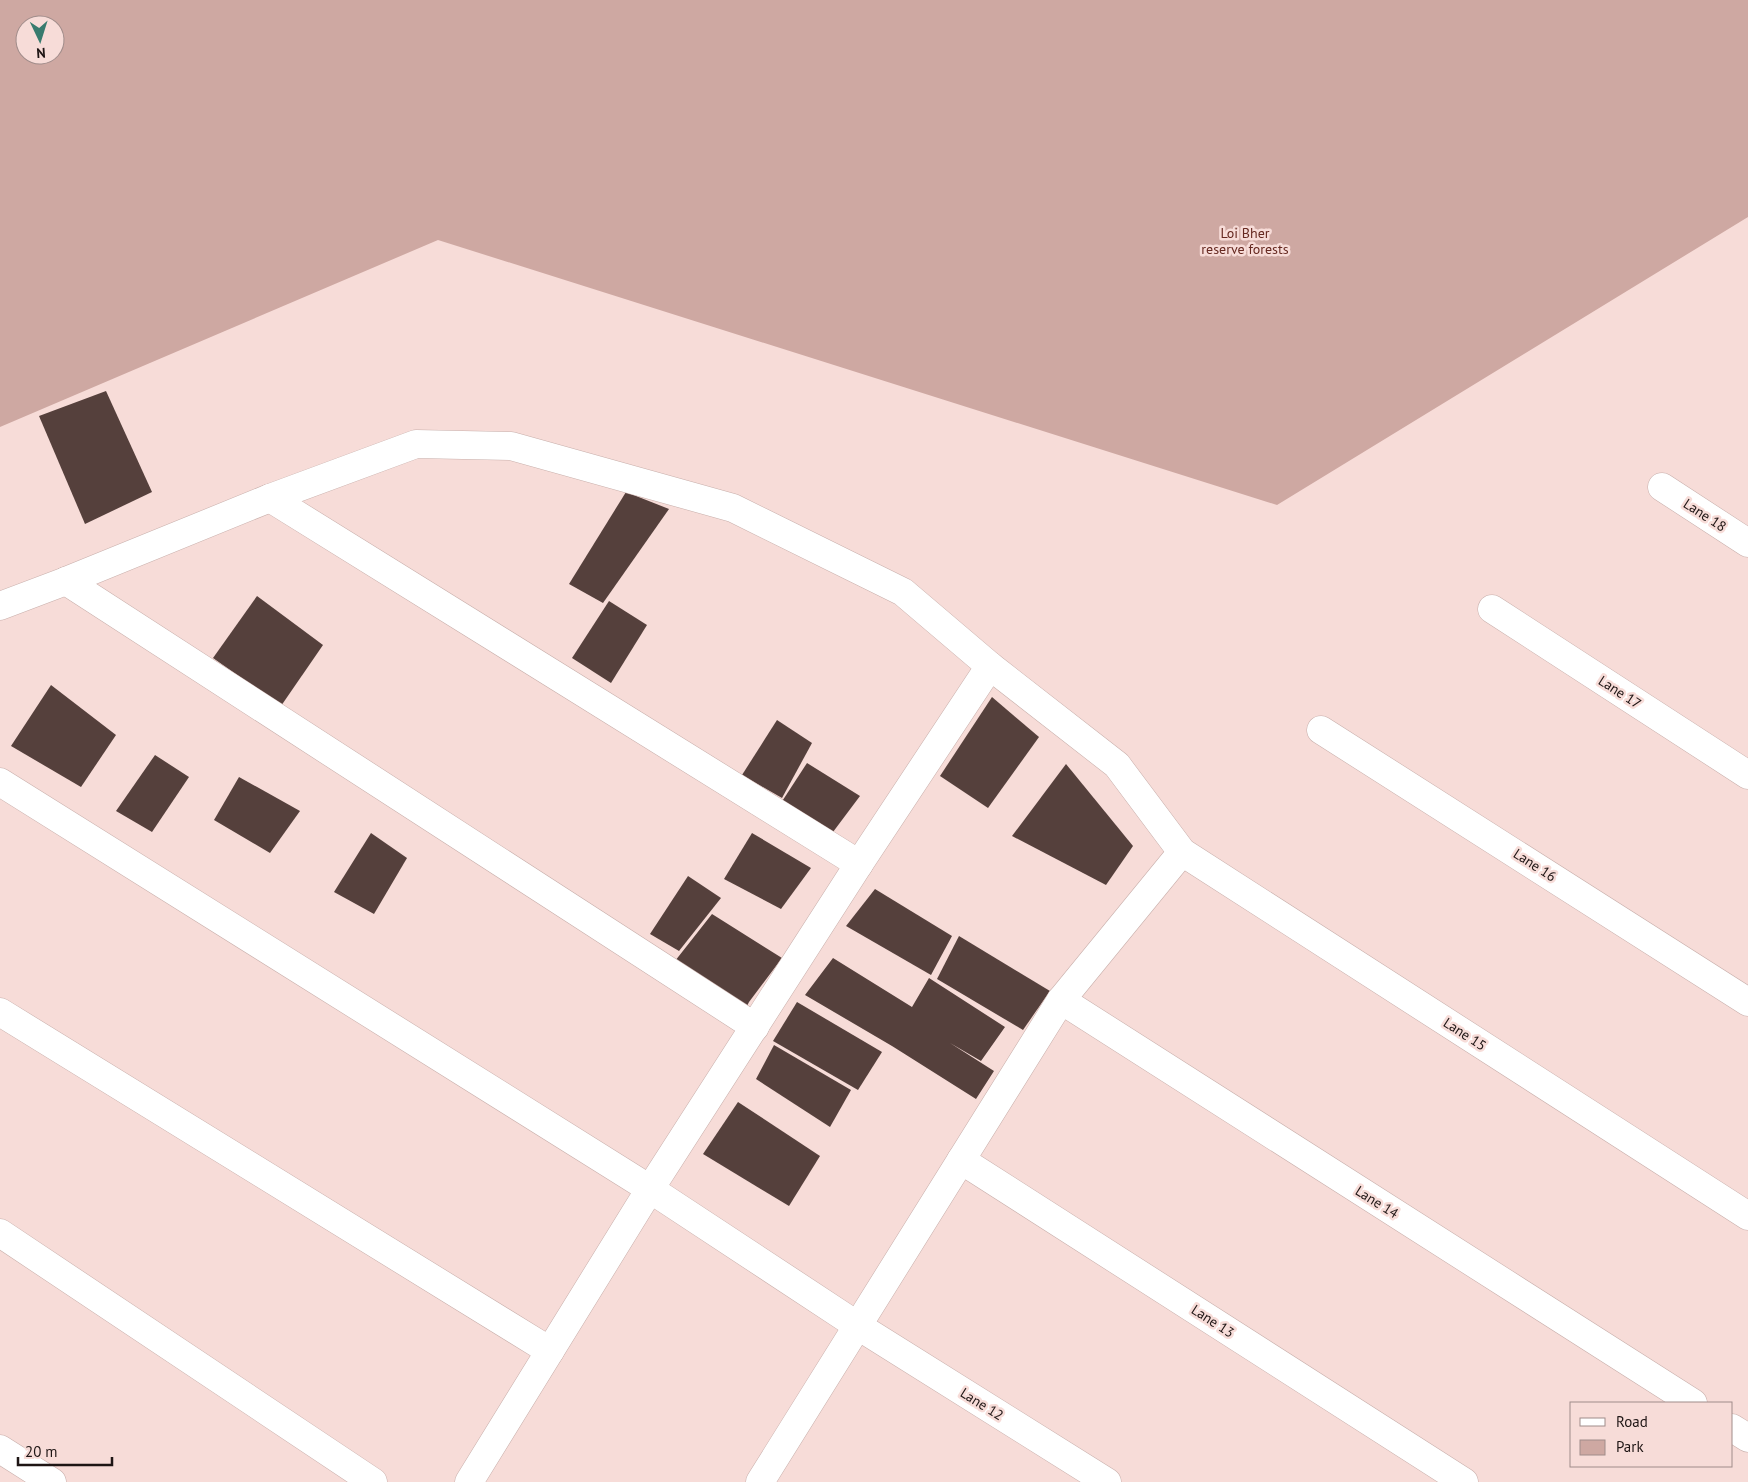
<svg xmlns="http://www.w3.org/2000/svg" width="1748" height="1482" font-family="'PT Sans',sans-serif">
	<rect width="100%" height="100%" fill="#f7dcd8"/>
	<!-- green -->
	<path fill="#cea8a2" fill-rule="evenodd" d="M0,0H1748V217L1277,505L438,240L0,427ZM25,25H55V55H25Z"/>
	<!-- building -->
	<g fill="#55403c">
		<polygon points="106,391 152,492 85,524 39,416"/>
		<polygon points="626,492 669,509 603,603 569,584"/>
		<polygon points="257,596 323,645 281,706 213,658"/>
		<polygon points="609,601 647,625 611,683 572,658"/>
		<polygon points="51,685 116,735 81,787 11,746"/>
		<polygon points="992,697 1039,737 988,808 940,776"/>
		<polygon points="777,720 812,743 782,798 742,775"/>
		<polygon points="155,755 189,777 152,832 116,811"/>
		<polygon points="807,763 860,796 830,836 779,806"/>
		<polygon points="1066,764 1133,846 1106,885 1012,836"/>
		<polygon points="239,777 300,811 270,853 214,820"/>
		<polygon points="371,833 407,858 374,914 334,892"/>
		<polygon points="752,833 811,868 781,909 724,879"/>
		<polygon points="688,876 721,898 679,951 650,934"/>
		<polygon points="875,889 952,936 931,975 846,926"/>
		<polygon points="712,914 782,958 749,1002 746,1008 675,961"/>
		<polygon points="959,936 1050,991 1023,1030 937,979"/>
		<polygon points="833,958 912,1007 929,978 1005,1027 981,1061 950,1043 994,1071 976,1099 892,1046 805,995"/>
		<polygon points="797,1002 882,1052 858,1090 773,1041"/>
		<polygon points="774,1045 851,1090 830,1127 756,1079"/>
		<polygon points="738,1102 820,1156 789,1206 703,1154"/>
	</g>
	<g fill="none" stroke-linecap="round" stroke-linejoin="round">
		<defs>
			<g id="street">
				<polyline points="1662,487 1748,543"/>
				<polyline points="270,498 859,864"/>
				<polyline points="66,581 755,1027"/>
				<polyline points="0,606 66,581 270,498 416,444 511,446 733,508 903,592 990,666 1117,765 1182,852 1748,1216"/>
				<polyline points="1492,609 1748,775"/>
				<polyline points="1321,730 1748,1002"/>
				<polyline points="0,782 650,1189 858,1326 1107,1482"/>
				<polyline points="1061,1000 1693,1403"/>
				<polyline points="0,1012 550,1351"/>
				<polyline points="961,1160 1464,1482"/>
				<polyline points="0,1233 373,1482"/>
				<polyline points="1732,1428 1748,1438"/>
				<polyline points="0,1449 52,1482"/>
				<polyline points="469,1482 650,1189 859,864 990,666"/>
				<polyline points="760,1482 1061,1000 1182,852"/>
			</g>
		</defs>
		<!-- street casing -->
		<use href="#street" stroke="#c8afab" stroke-width="29"/>
		<!-- street -->
		<use href="#street" stroke="#fff" stroke-width="28"/>
	</g>
	<g text-anchor="middle" dominant-baseline="central" stroke-width="5" stroke-linejoin="round" paint-order="stroke">
		<!-- park labels -->
		<g font-size="14" fill="#662921" stroke="#f7dcd8">
			<text x="1245" y="233">Loi Bher<tspan x="1245" dy="16">reserve forests</tspan></text>
		</g>
		<!-- street labels -->
		<g font-size="14" fill="#1e1514" stroke="#f7dcd8">
			<text transform="translate(1705 515) rotate(33)">Lane 18</text>
			<text transform="translate(1620 692) rotate(33)">Lane 17</text>
			<text transform="translate(1535 865) rotate(33)">Lane 16</text>
			<text transform="translate(1465 1034) rotate(33)">Lane 15</text>
			<text transform="translate(1377 1202) rotate(32)">Lane 14</text>
			<text transform="translate(1213 1321) rotate(33)">Lane 13</text>
			<text transform="translate(982 1404) rotate(32)">Lane 12</text>
		</g>
	</g>
	<!-- legend -->
	<rect x="1570" y="1402" width="162" height="65" fill="#f7dcd8" stroke="#a08c8a"/>
	<rect x="1580" y="1418" width="25" height="8" fill="#ffffff" stroke="#a08c8a"/>
	<text x="1616" y="1427" font-size="15" fill="#1e1514">Road</text>
	<rect x="1580" y="1440" width="25" height="15" fill="#cea8a2" stroke="#a08c8a"/>
	<text x="1616" y="1452" font-size="15" fill="#1e1514">Park</text>
	<!-- north arrow -->
	<g transform="translate(40 40) rotate(176)"><circle r="24" fill="#f7dcd8" stroke="#a08c8a"/>
	<path d="M0-4L9 19L0 12L-9 19Z" fill="#387b6e"/>
	<text y="-8" font-size="14" font-weight="bold" text-anchor="middle" fill="#1e1514">N</text>
	</g>
	<!-- scale -->
	<path d="M18 1457v8h94v-8" fill="none" stroke="#1e1514" stroke-width="2.5"/>
	<text x="25" y="1457" font-size="15" fill="#1e1514" stroke="#f7dcd8" stroke-width="4" paint-order="stroke">20 m</text>
</svg>
